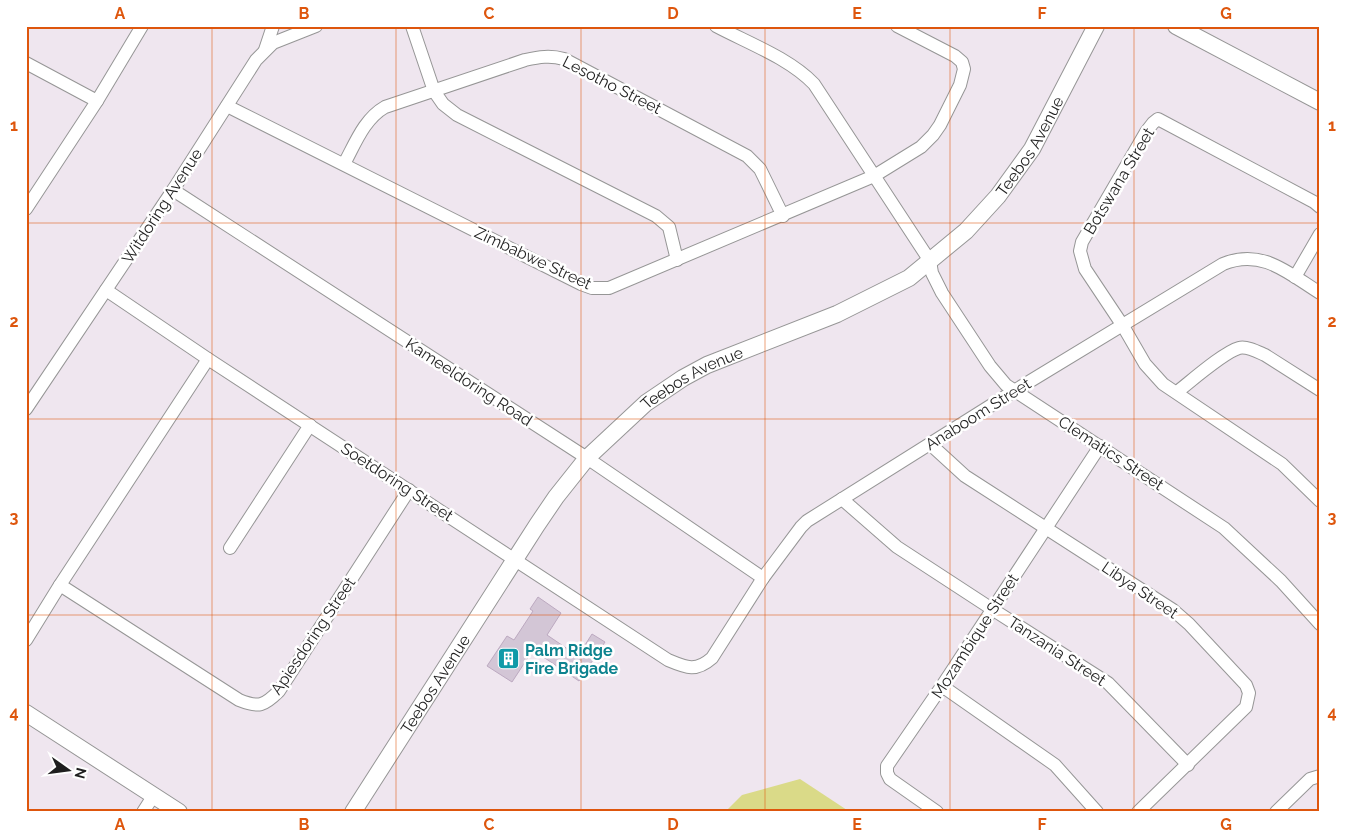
<svg xmlns="http://www.w3.org/2000/svg" width="1346" height="838" font-family="Raleway,sans-serif">
	<rect width="100%" height="100%" fill="#efe6ef"/>
	<!-- pitch -->
	<polygon fill="#dada88" points="800,779 850,812 725,812 742,795"/>
	<!-- building -->
	<polygon fill="#d3c6d6" stroke="#bca9c0" points="538,597 561,613 547,635 578,656 592,634 605,642 579,681 533,650 512,682 487,666 507,636 514,640 533,611 530,609"/>
	<g fill="none" stroke-linecap="round" stroke-linejoin="round">
		<defs>
			<g id="minor">
				<polyline points="412,26 434,91 443,104 457,115 656,216 669,227 677,260"/>
				<path d="M716,26C748,43 789,58 814,84L930,261L932,273L942,293L990,366L1006,385L1224,528L1281,581L1320,624"/>
				<polyline points="265,50 273,26"/>
				<polyline points="26,63 97,101"/>
				<polyline points="227,106 581,284 592,288 609,288 874,176 921,147 933,135 940,125 960,85 964,69 962,62 955,56 897,26"/>
				<path d="M344,164C355,144 364,119 385,107L525,60C539,57 550,55 564,59L747,156L760,169L783,216"/>
				<polyline points="173,190 587,458 763,578"/>
				<polyline points="1320,207 1314,202 1158,119 1153,123 1146,132 1082,242 1080,251 1085,269 1123,326 1145,364 1163,384 1282,464 1320,501"/>
				<polyline points="26,209 97,101 142,26"/>
				<polyline points="1295,277 1320,234"/>
				<path d="M106,290L208,359L668,660C687,668 696,672 712,658L763,578L801,527L807,521L1014,391L1223,264C1262,248 1288,273 1320,293"/>
				<path d="M1177,392C1190,382 1224,352 1239,348C1247,346 1258,352 1265,355L1320,390"/>
				<polyline points="26,409 173,190 256,60 273,43 316,26"/>
				<polyline points="930,444 965,476 1173,610 1189,624 1246,685 1249,693 1246,707 1138,812"/>
				<polyline points="842,499 897,547 992,609 1108,683 1188,765"/>
				<polyline points="230,548 310,425"/>
				<path d="M60,585L239,700C259,708 264,706 279,691L409,490"/>
				<polyline points="26,640 60,585 208,359"/>
				<polyline points="942,686 1055,765 1097,812"/>
				<polyline points="143,812 154,795"/>
				<polyline points="937,812 890,779 887,773 887,766 942,686 1100,446"/>
				<polyline points="1276,812 1310,779 1320,776"/>
			</g>
			<g id="tertiary">
				<polyline points="1176,26 1320,102"/>
				<polyline points="26,713 179,812"/>
				<path id="s1" d="M353,812L537,525L556,497L587,458L646,403L683,378L707,365L837,314L909,278L966,231L998,196L1032,149L1096,26"/>
			</g>
		</defs>
		<!-- minor casing -->
		<use href="#minor" stroke="#969696" stroke-width="14"/>
		<!-- tertiary casing -->
		<use href="#tertiary" stroke="#969696" stroke-width="18"/>
		<!-- minor -->
		<use href="#minor" stroke="#fff" stroke-width="12"/>
		<!-- tertiary -->
		<use href="#tertiary" stroke="#fff" stroke-width="16"/>
	</g>
	<!-- grid -->
	<path fill="none" stroke="#de560d" stroke-width="1" stroke-opacity="0.55" d="M212,26V812M396,26V812M581,26V812M765,26V812M950,26V812M1134,26V812M26,223H1320M26,419H1320M26,615H1320"/>
	<!-- icons -->
	<defs>
		<symbol id="building-square" viewBox="-11 -11 22 22"><rect x="-9" y="-9" width="18" height="18" rx="4" fill="#0f9aa8" stroke="#fff"/><path d="M-4-6H4V6H1V3H-1V6H-4ZM-2.5-4.3h1.7v1.8h-1.7ZM.8-4.3h1.7v1.8H.8ZM-2.5-1h1.7V.8h-1.7ZM.8-1h1.7V.8H.8Z" fill="#fff"/></symbol>
	</defs>
	<g fill-rule="evenodd">
		<use href="#building-square" x="496" y="646" width="25" height="25"/>
	</g>
	<g text-anchor="middle" dominant-baseline="central" stroke-width="5" stroke-linejoin="round" paint-order="stroke">
		<!-- street labels -->
		<g font-size="16" fill="#1f1f1f" stroke="#fff">
			<text transform="translate(612 85) rotate(27)">Lesotho Street</text>
			<text stroke="none"><textPath href="#s1" startOffset="978">Teebos Avenue</textPath></text>
			<text transform="translate(1119 181) rotate(-59)">Botswana Street</text>
			<text transform="translate(162 206) rotate(-57)">Witdoring Avenue</text>
			<text transform="translate(533 258) rotate(25)">Zimbabwe Street</text>
			<text stroke="none"><textPath href="#s1" startOffset="558">Teebos Avenue</textPath></text>
			<text transform="translate(469 382) rotate(33)">Kameeldoring Road</text>
			<text transform="translate(978 414) rotate(-32)">Anaboom Street</text>
			<text transform="translate(1111 453) rotate(33)">Clematics Street</text>
			<text transform="translate(397 482) rotate(33)">Soetdoring Street</text>
			<text transform="translate(1140 590) rotate(34)">Libya Street</text>
			<text transform="translate(313 636) rotate(-56)">Apiesdoring Street</text>
			<text transform="translate(975 636) rotate(-57)">Mozambique Street</text>
			<text transform="translate(1057 651) rotate(33)">Tanzania Street</text>
			<text stroke="none"><textPath href="#s1" startOffset="152">Teebos Avenue</textPath></text>
		</g>
		<!-- culture labels -->
		<g font-size="16" font-weight="bold" fill="#0d838f" stroke="#fff" text-anchor="start">
			<text x="525" y="650">Palm Ridge<tspan x="525" dy="18">Fire Brigade</tspan></text>
		</g>
	</g>
	<!-- border -->
	<rect width="1346" height="838" fill="none" stroke="#ffffff" stroke-width="55"/>
	<!-- north arrow -->
	<g transform="translate(68 770) rotate(104)" stroke="#ffffff" stroke-width="4" paint-order="stroke">
	<path d="M0-4L9 19L0 12L-9 19Z" fill="#1f1f1f"/>
	<text y="-8" font-size="14" font-weight="bold" text-anchor="middle" fill="#1f1f1f">N</text>
	</g>
	<rect x="28" y="28" width="1290" height="782" fill="none" stroke="#de560d" stroke-width="2"/>
	<g font-size="16" text-anchor="middle" font-weight="bold" fill="#de560d">
		<text x="120" y="19">A</text>
		<text x="304" y="19">B</text>
		<text x="489" y="19">C</text>
		<text x="673" y="19">D</text>
		<text x="857" y="19">E</text>
		<text x="1042" y="19">F</text>
		<text x="1226" y="19">G</text>
		<text x="14" y="131">1</text>
		<text x="1332" y="131">1</text>
		<text x="14" y="327">2</text>
		<text x="1332" y="327">2</text>
		<text x="14" y="523">3</text>
		<text x="1332" y="523">3</text>
		<text x="14" y="718">4</text>
		<text x="1332" y="718">4</text>
		<text x="120" y="830">A</text>
		<text x="304" y="830">B</text>
		<text x="489" y="830">C</text>
		<text x="673" y="830">D</text>
		<text x="857" y="830">E</text>
		<text x="1042" y="830">F</text>
		<text x="1226" y="830">G</text>
	</g>
</svg>
